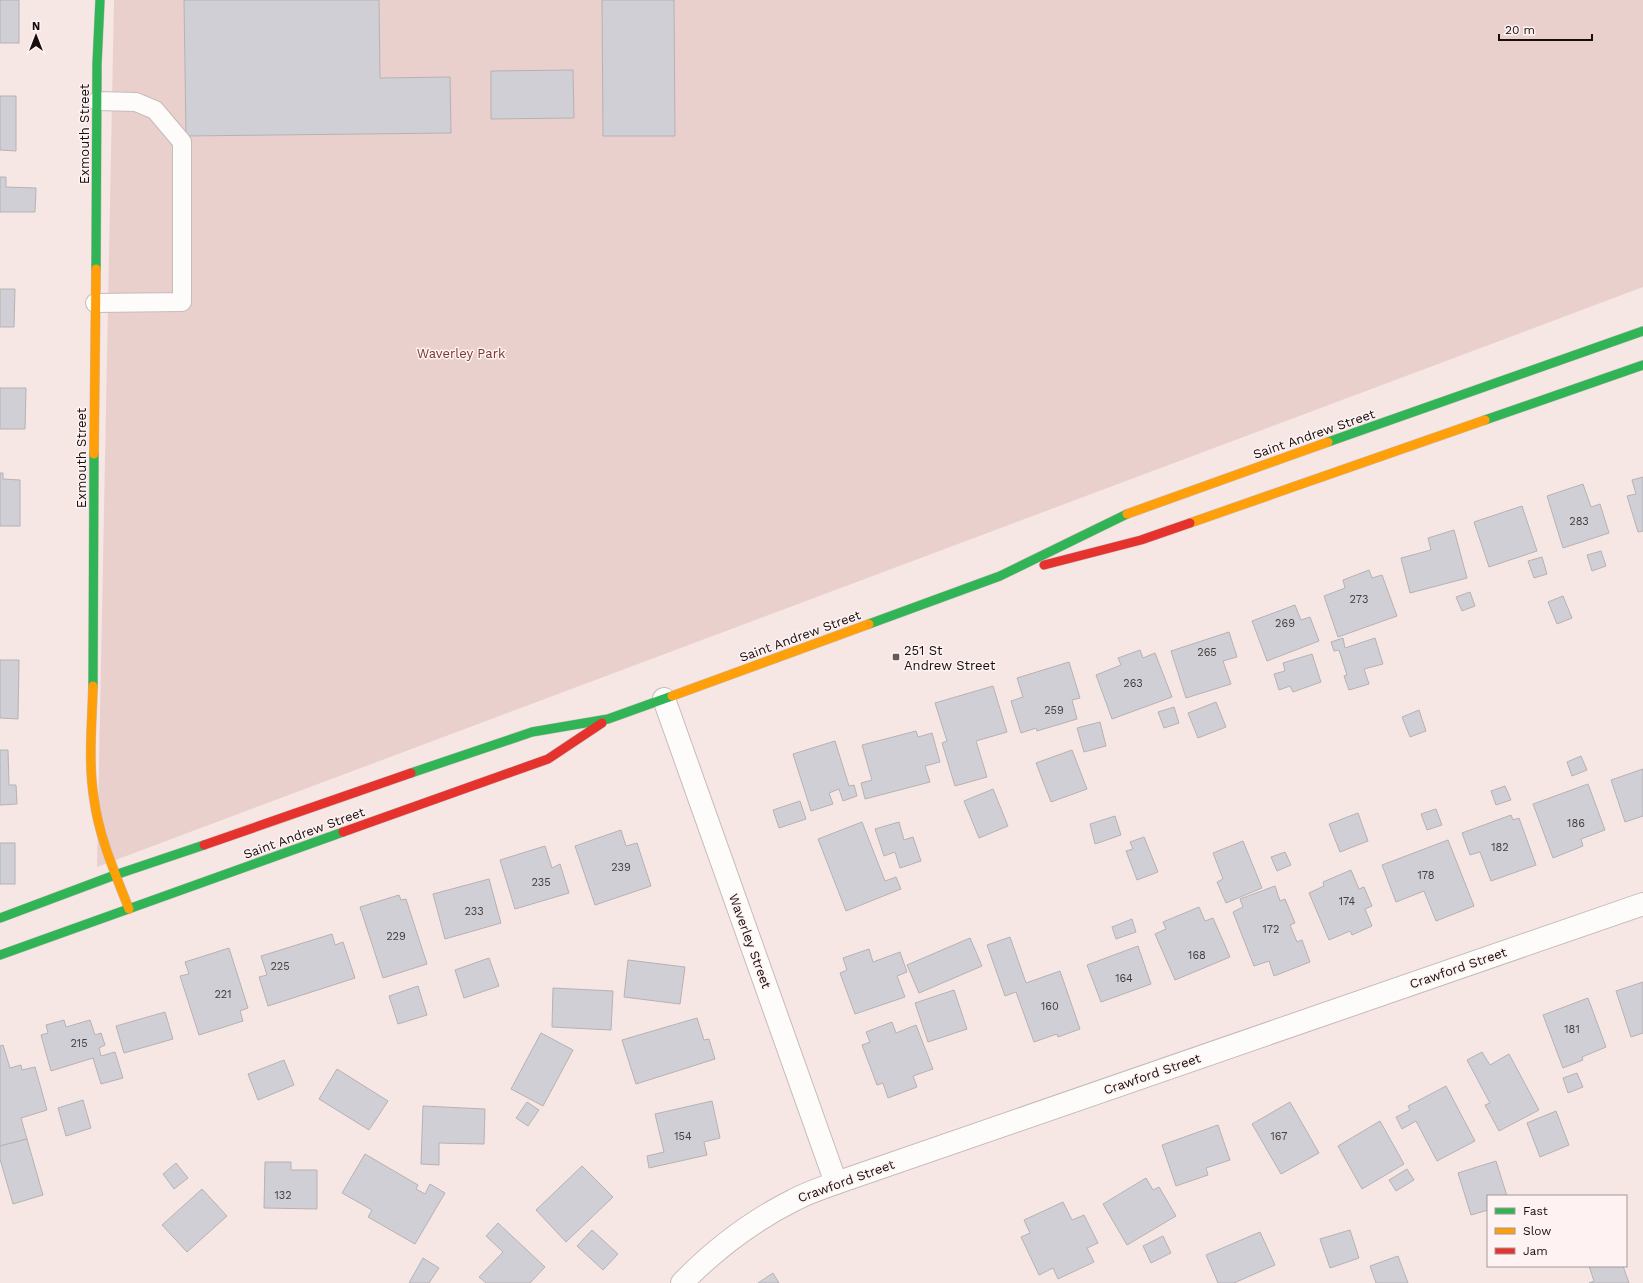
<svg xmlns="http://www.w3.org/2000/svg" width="1643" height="1283" font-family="'Work Sans',sans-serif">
	<rect width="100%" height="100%" fill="#f6e7e5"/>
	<!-- green -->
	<polygon fill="#e9d0cd" points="114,0 1643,0 1643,287 97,867"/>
	<!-- building -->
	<g fill="#d0cfd5" stroke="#b6b2b4">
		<rect x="0" y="0" width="19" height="43"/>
		<polygon points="184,0 379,0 380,78 450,77 451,133 186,136"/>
		<polygon points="602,0 674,0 675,136 603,136"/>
		<polygon points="573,70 574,118 491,119 491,71"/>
		<polygon points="0,96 16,96 16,151 0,150"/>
		<polygon points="0,177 6,177 6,187 36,188 35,212 0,212"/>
		<polygon points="0,289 15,289 14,327 0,327"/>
		<polygon points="0,388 26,388 25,429 0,429"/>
		<polygon points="0,473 3,473 3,479 20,480 20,526 0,526"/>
		<polygon points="1643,477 1643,531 1638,532 1627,496 1636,494 1632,480"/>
		<polygon points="1583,484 1591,507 1600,504 1609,533 1563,548 1547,496"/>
		<polygon points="1522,506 1537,551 1489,567 1474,522"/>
		<polygon points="1454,530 1467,578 1410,593 1401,558 1431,550 1428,538"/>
		<polygon points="1601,551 1606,566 1592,571 1587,555"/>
		<polygon points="1542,557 1547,574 1534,578 1528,561"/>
		<polygon points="1369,570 1372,578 1382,575 1397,616 1338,637 1324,596 1345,588 1343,580"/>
		<polygon points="1470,592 1475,606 1462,611 1456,597"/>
		<polygon points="1563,596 1572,618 1557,624 1548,602"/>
		<polygon points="1295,605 1301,620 1310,617 1319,641 1267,661 1252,621"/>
		<polygon points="1229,632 1237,657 1223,661 1231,684 1186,698 1171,651"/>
		<polygon points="1343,638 1345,648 1375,638 1383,664 1364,669 1369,684 1349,690 1344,676 1347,675 1339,650 1334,651 1331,642"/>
		<polygon points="1140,650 1143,658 1155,653 1172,697 1112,719 1096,675 1121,665 1118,658"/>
		<polygon points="1312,654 1321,682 1293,692 1290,686 1279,690 1274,674 1285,671 1283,663"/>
		<polygon points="0,660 19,660 18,719 0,718"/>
		<polygon points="1069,662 1080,698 1072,700 1077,719 1037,731 1036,728 1021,733 1011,701 1023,697 1017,678"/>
		<polygon points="993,686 1007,732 976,741 987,777 955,786 942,743 947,741 935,703"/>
		<polygon points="1216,702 1226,727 1198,738 1188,713"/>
		<polygon points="1174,707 1179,723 1164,728 1158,712"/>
		<polygon points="1419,710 1426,731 1410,737 1402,717"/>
		<polygon points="1100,722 1106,746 1084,752 1077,728"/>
		<polygon points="916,731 918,737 932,733 940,762 925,766 930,782 865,799 861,783 872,780 862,745"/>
		<polygon points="835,741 849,786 854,785 857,796 843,801 839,789 829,793 833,804 811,811 793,754"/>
		<polygon points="0,750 8,750 9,785 16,785 17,804 0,805"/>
		<polygon points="1072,750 1087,789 1051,802 1036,763"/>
		<polygon points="1581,756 1587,770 1572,776 1567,762"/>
		<polygon points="1643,769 1643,816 1625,822 1611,780"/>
		<polygon points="1588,784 1605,830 1581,839 1583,846 1553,858 1533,804"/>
		<polygon points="1505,786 1511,800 1496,805 1491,791"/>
		<polygon points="993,789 1008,826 979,838 964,801"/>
		<polygon points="800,801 806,819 779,828 773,810"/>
		<polygon points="1436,809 1442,825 1427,830 1421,814"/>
		<polygon points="1358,813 1368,841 1340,852 1329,824"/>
		<polygon points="1511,815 1513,820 1519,818 1536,865 1491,881 1480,852 1470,855 1462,833"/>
		<polygon points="1115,816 1121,835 1095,844 1090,824"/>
		<polygon points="862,822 885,881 896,877 901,889 846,911 818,839"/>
		<polygon points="899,822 904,840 913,837 921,861 900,868 895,852 884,856 875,829"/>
		<polygon points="621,830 626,846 637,843 651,886 595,905 575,846"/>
		<polygon points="1144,837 1158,872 1137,880 1126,851 1133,849 1130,842"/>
		<polygon points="1448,840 1474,906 1436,921 1424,891 1396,902 1382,865"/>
		<polygon points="1243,841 1262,888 1226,903 1217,882 1223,879 1213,853"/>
		<rect x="0" y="843" width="15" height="41"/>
		<polygon points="545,846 552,868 560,864 569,893 515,909 500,860"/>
		<polygon points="1285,852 1291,865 1277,871 1271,857"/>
		<polygon points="1351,870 1359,889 1364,887 1372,906 1365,909 1372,926 1352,935 1350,931 1329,940 1309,893 1324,886 1323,882"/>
		<polygon points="489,879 501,923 445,939 433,894"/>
		<polygon points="1275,886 1280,901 1285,899 1295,923 1290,925 1297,942 1302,940 1310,962 1274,976 1269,961 1254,966 1233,912 1243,907 1240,899"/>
		<polygon points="399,895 401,900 406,899 427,964 383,978 360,907"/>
		<polygon points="1199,907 1205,921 1213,918 1230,957 1175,980 1155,934 1166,929 1163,922"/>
		<polygon points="1132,919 1136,932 1116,939 1112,927"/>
		<polygon points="332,934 335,945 343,942 355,978 268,1006 259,977 267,975 261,956"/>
		<polygon points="1010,937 1026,983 1060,971 1080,1029 1058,1037 1057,1034 1034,1042 1016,992 1005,996 987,945"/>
		<polygon points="970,938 982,966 919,993 907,965"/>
		<polygon points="1138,946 1151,984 1101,1002 1087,965"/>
		<polygon points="229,948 248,1008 240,1011 243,1021 199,1035 180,976 189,974 185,962"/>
		<polygon points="869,949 873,962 900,952 907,972 897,976 905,997 855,1014 840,973 847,970 843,958"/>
		<polygon points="489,958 499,986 464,998 455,970"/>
		<polygon points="628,960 685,967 680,1004 624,997"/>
		<polygon points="1643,982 1643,1033 1631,1037 1616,991"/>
		<polygon points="418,986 427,1015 398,1024 389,996"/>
		<polygon points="553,988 613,991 611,1030 552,1027"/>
		<polygon points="954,990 967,1029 928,1042 915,1003"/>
		<polygon points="1588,998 1606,1047 1582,1057 1583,1060 1563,1068 1543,1015"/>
		<polygon points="165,1012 173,1039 124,1053 116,1026"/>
		<polygon points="697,1018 704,1040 709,1039 715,1059 636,1084 622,1040"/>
		<polygon points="64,1020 66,1027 90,1020 95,1035 101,1033 105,1045 99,1048 101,1056 115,1052 123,1078 101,1084 93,1058 51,1071 41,1035 48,1033 46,1025"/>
		<polygon points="892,1022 896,1033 916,1025 933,1069 913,1076 917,1087 888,1098 883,1083 877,1085 862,1045 870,1042 866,1032"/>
		<polygon points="541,1033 573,1050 543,1106 511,1089"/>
		<polygon points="3,1045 10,1068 21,1065 22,1070 35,1067 47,1110 21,1118 27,1139 0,1146 0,1046"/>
		<polygon points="1482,1052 1490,1065 1509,1054 1539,1110 1499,1131 1485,1105 1490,1103 1467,1060"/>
		<polygon points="284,1060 294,1085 258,1100 248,1074"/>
		<polygon points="337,1069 388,1101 369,1130 319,1099"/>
		<polygon points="1577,1073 1583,1087 1568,1093 1563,1078"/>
		<polygon points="1446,1086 1475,1141 1437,1161 1416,1121 1402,1129 1396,1117 1410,1110 1408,1106"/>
		<polygon points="83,1100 91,1128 66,1136 58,1108"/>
		<polygon points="712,1101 720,1138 704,1142 707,1155 649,1168 647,1156 664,1152 655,1114"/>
		<polygon points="527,1102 539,1110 528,1126 516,1118"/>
		<polygon points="1290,1102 1319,1153 1281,1174 1252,1124"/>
		<polygon points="423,1106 485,1109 484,1144 439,1143 439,1165 421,1164"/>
		<polygon points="1556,1111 1569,1145 1540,1157 1527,1123"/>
		<polygon points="1380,1121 1404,1164 1362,1189 1338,1146"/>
		<polygon points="1218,1125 1230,1160 1206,1168 1208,1175 1176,1186 1162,1145"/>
		<polygon points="27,1139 43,1195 13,1204 0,1159 0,1146"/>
		<polygon points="365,1154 418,1185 416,1189 425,1194 430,1184 445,1193 415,1244 368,1217 372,1210 342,1193"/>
		<polygon points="1496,1161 1507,1196 1488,1196 1488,1210 1471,1215 1458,1173"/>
		<polygon points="265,1162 291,1162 291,1170 317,1170 317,1209 264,1208"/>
		<polygon points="176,1163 188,1178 174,1189 163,1174"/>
		<polygon points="582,1166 613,1197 566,1242 536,1210"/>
		<polygon points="1407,1169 1414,1180 1396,1191 1389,1180"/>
		<polygon points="1146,1178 1153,1190 1159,1187 1176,1216 1127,1245 1103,1204"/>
		<polygon points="202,1189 227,1216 187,1252 162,1225"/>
		<polygon points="1063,1202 1072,1220 1084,1215 1098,1243 1087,1248 1094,1262 1058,1279 1053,1268 1039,1275 1021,1237 1030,1233 1024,1220"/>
		<polygon points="498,1223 545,1267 530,1283 486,1283 479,1277 503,1252 486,1236"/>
		<polygon points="592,1230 618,1254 603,1270 577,1246"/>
		<polygon points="1350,1230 1359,1258 1330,1268 1320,1239"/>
		<polygon points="1260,1232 1275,1265 1234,1283 1218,1283 1206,1255"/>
		<polygon points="1163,1236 1171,1253 1151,1263 1143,1246"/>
		<polygon points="1398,1256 1408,1283 1376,1283 1370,1266"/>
		<polygon points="423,1258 439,1268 429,1283 409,1283"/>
		<polygon points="1589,1266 1623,1266 1629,1283 1589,1283 1594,1281"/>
		<polygon points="773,1273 779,1283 758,1283"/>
	</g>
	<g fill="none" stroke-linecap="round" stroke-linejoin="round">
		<defs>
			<polyline id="lane" points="95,303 182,302 182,142 155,110 136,102 97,101"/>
			<g id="street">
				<polyline points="664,699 836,1183"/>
				<path d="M682,1283C715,1249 752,1221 794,1200C807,1193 822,1188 836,1183L1643,904"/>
			</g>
			<g id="fast">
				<polyline points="96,269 97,64 100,0"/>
				<polyline points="1485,420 1643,365"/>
				<polyline points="1328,442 1643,331"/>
				<polyline points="869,624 1000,576 1127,514"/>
				<polyline points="93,686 94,454"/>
				<polyline points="411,773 532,732 608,719 672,696"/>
				<polyline points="0,918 115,875 204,845"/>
				<polyline points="0,955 343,832"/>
			</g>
			<g id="slow">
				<polyline points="94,454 96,269"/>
				<polyline points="1127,514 1328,442"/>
				<polyline points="1190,523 1485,420"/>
				<path d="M93,686C92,723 88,762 94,799C99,837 115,873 129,909"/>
				<polyline points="672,696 869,624"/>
			</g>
			<g id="jam">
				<polyline points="1044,565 1141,540 1190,523"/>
				<polyline points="343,832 548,759 602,723"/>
				<polyline points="204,845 411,773"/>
			</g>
		</defs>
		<!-- lane casing -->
		<use href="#lane" stroke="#c7bbba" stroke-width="20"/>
		<!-- street casing -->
		<use href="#street" stroke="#c7bbba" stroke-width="24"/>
		<!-- fast casing -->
		<use href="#fast" stroke="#c7bbba" stroke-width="10"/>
		<!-- slow casing -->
		<use href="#slow" stroke="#c7bbba" stroke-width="10"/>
		<!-- jam casing -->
		<use href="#jam" stroke="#c7bbba" stroke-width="10"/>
		<!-- lane -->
		<use href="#lane" stroke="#fefbfb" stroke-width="18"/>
		<!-- street -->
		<use href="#street" stroke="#fefbfb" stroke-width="22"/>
		<!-- fast -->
		<use href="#fast" stroke="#30b455" stroke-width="9"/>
		<!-- slow -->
		<use href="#slow" stroke="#ff9f0a" stroke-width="9"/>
		<!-- jam -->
		<use href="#jam" stroke="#e5322d" stroke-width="9"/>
	</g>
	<!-- markers -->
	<rect fill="#655a59" stroke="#fef3f2" stroke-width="1.5" x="892" y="653" width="8" height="8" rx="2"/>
	<g text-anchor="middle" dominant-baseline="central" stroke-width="3" stroke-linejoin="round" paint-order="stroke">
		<!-- number labels -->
		<g font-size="11" fill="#453e3f">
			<text x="1579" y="521">283</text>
			<text x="1359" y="599">273</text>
			<text x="1285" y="623">269</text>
			<text x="1207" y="652">265</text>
			<text x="1133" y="683">263</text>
			<text x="1054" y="710">259</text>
			<text x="1576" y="823">186</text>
			<text x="1500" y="847">182</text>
			<text x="621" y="867">239</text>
			<text x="1426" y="875">178</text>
			<text x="541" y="882">235</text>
			<text x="1347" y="901">174</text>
			<text x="474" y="911">233</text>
			<text x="1271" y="929">172</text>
			<text x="396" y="936">229</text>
			<text x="1197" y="955">168</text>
			<text x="280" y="966">225</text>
			<text x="1124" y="978">164</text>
			<text x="223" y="994">221</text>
			<text x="1050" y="1006">160</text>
			<text x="1572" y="1029">181</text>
			<text x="79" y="1043">215</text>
			<text x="683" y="1136">154</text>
			<text x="1279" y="1136">167</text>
			<text x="283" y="1195">132</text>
		</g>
		<!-- street labels -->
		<g font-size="13" fill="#170e0d" stroke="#fef3f2">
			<text transform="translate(84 134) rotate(-90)">Exmouth Street</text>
			<text transform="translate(1314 434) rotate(-19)">Saint Andrew Street</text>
			<text transform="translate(81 458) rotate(-90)">Exmouth Street</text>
			<text transform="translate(800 636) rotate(-20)">Saint Andrew Street</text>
			<text transform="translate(304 833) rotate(-20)">Saint Andrew Street</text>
			<text transform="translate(750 941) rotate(70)">Waverley Street</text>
			<text transform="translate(1458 968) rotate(-19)">Crawford Street</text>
			<text transform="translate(1152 1074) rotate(-19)">Crawford Street</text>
			<text transform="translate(846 1181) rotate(-20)">Crawford Street</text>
		</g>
		<!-- park labels -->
		<g font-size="13" fill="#793834" stroke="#fef3f2">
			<text x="461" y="353">Waverley Park</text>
		</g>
		<!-- poi labels -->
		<g font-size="13" fill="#170e0d" stroke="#fef3f2" text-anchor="start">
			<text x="904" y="650">251 St<tspan x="904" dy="15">Andrew Street</tspan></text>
		</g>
	</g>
	<!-- legend -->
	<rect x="1487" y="1195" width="140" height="72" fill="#fef3f2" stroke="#a29796"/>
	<rect x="1495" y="1208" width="20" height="6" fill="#30b455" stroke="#a29796"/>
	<text x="1523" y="1215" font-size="12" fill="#170e0d">Fast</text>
	<rect x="1495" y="1228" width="20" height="6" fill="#ff9f0a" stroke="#a29796"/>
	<text x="1523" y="1235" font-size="12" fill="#170e0d">Slow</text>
	<rect x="1495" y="1248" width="20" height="6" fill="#e5322d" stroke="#a29796"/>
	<text x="1523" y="1255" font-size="12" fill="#170e0d">Jam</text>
	<!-- north arrow -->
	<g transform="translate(36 36)" stroke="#fef3f2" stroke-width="3" paint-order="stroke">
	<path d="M0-3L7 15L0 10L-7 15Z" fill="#170e0d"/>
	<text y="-6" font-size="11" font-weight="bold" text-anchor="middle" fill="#170e0d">N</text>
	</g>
	<!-- scale -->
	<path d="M1499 34v6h93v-6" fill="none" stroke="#170e0d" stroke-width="2"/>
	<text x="1505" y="34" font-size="12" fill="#170e0d" stroke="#fef3f2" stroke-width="3" paint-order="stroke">20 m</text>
</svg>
